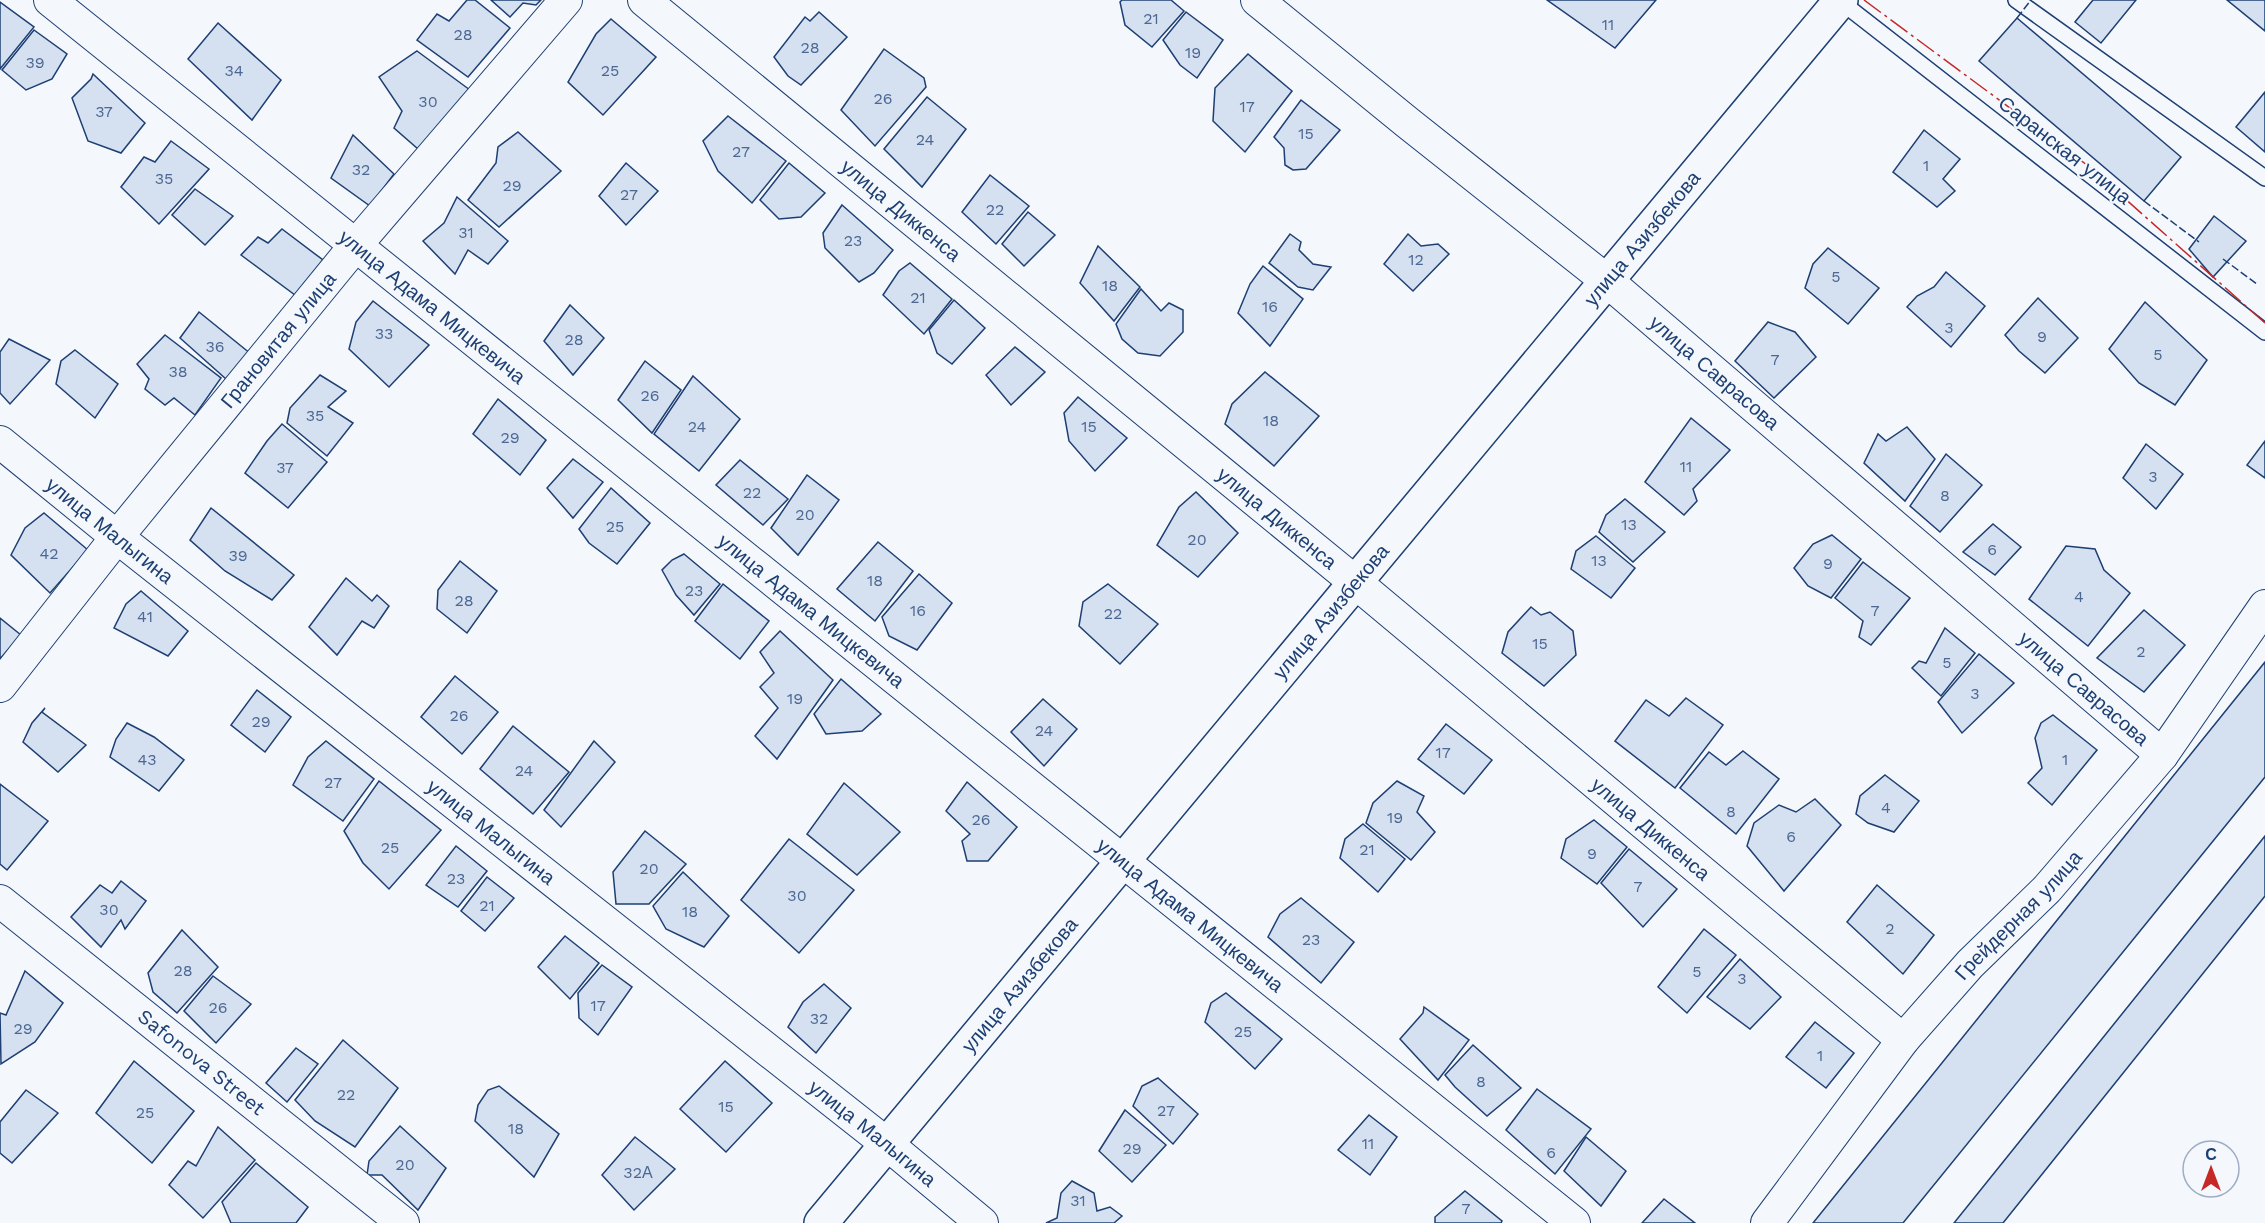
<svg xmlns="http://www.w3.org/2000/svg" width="2265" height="1223" font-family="'Work Sans',sans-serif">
	<rect width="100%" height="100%" fill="#f4f7fb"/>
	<!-- building -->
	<g fill="#d5e0f0" stroke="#1d3f73" stroke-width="1.5">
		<polygon points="467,0 475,0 510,28 468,77 417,40 437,14 449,21"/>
		<polygon points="491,0 541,0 536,5 523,3 510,17"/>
		<polygon points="1122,0 1171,0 1184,11 1152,47 1125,25 1120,2"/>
		<polygon points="1547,0 1656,0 1615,48"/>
		<polygon points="2093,0 2136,0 2101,43 2075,22"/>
		<polygon points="2227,0 2265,0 2265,31"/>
		<polygon points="0,2 34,27 0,69"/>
		<polygon points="819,12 847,37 801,85 788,76 774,57 805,17 810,21"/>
		<polygon points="1186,12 1223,40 1197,78 1180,65 1163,40"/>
		<polygon points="2017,18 2181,157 2144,201 1979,61"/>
		<polygon points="611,19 656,57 603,115 568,82 596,34"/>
		<polygon points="218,23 281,80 252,120 188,59"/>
		<polygon points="34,30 67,54 52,79 26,90 2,70"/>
		<polygon points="884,49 924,78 926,87 875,146 841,110"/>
		<polygon points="417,51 470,90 418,149 394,128 402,111 379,77"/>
		<polygon points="1248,54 1292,91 1245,152 1213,121 1215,88"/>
		<polygon points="93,74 145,123 121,153 88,141 72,98 91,79"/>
		<polygon points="2265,92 2265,152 2236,127"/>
		<polygon points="927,97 966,129 922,187 884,149"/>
		<polygon points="1301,100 1340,130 1306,169 1293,170 1285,165 1284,148 1274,137"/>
		<polygon points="728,116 786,161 752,203 718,171 703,141"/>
		<polygon points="1924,130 1960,159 1943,179 1955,191 1937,207 1893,172"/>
		<polygon points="518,132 561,171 499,227 468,200 496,163 498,147"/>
		<polygon points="353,135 394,174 370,206 331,178"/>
		<polygon points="171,141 209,169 159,224 121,187 144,157 155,162"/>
		<polygon points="626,163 658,191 626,225 599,196"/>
		<polygon points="789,163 825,193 801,217 779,219 760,200"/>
		<polygon points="990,175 1029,206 996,244 962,212"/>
		<polygon points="195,189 233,216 205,245 172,215"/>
		<polygon points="457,197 508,241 488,264 468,250 455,274 423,241 444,223"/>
		<polygon points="842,205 893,250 874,273 859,282 825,248 823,233"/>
		<polygon points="1028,212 1055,235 1024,266 1002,244"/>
		<polygon points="2214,216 2246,241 2213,277 2189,249"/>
		<polygon points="282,229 323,260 295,295 241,255 258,237 268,243"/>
		<polygon points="1290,234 1301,242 1299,250 1313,264 1331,267 1313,290 1298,287 1269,263"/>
		<polygon points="1408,234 1421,246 1438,244 1449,254 1413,291 1384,264"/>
		<polygon points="1098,246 1140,287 1114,321 1080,283"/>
		<polygon points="1828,248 1879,288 1848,324 1805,288 1813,264"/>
		<polygon points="910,263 952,299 924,334 883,295 899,271"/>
		<polygon points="1263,266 1303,299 1270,346 1238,313 1250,284"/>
		<polygon points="1946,272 1985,306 1951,347 1907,307 1917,296 1934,287"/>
		<polygon points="1141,289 1161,311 1169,303 1183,310 1183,332 1160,356 1138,353 1122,339 1116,324"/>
		<polygon points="2038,298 2078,338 2045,373 2019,351 2005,335"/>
		<polygon points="954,300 985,328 952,364 937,353 929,330"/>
		<polygon points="373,301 429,345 389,387 349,349 356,322"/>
		<polygon points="2145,302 2207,360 2175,405 2139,383 2109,349"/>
		<polygon points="570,305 604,338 573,375 544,341"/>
		<polygon points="199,312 251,354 226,379 180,338"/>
		<polygon points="1768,322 1795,332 1816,357 1774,398 1735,361"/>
		<polygon points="165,335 221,378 195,415 174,398 165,405 145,389 149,379 137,364"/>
		<polygon points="9,339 50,360 10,404 0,393 0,352"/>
		<polygon points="1015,347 1045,372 1011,405 986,375"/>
		<polygon points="75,350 118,384 95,418 56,384 61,361"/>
		<polygon points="645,361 681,390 652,433 618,400"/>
		<polygon points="1265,372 1319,416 1274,466 1225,424 1232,404"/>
		<polygon points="320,375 346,391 328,407 353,423 327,456 287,423 290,408"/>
		<polygon points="693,376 740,419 699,471 654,434"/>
		<polygon points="1078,397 1127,438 1095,471 1069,441 1064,413"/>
		<polygon points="498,399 546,440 520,475 473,434"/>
		<polygon points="1691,418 1730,450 1693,489 1697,501 1684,515 1645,482"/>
		<polygon points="282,424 327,462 288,508 245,473 267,441"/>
		<polygon points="1907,427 1935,459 1905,501 1864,463 1878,434 1886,441"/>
		<polygon points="2265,441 2265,478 2247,465"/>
		<polygon points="2146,444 2183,474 2156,509 2123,478"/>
		<polygon points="1946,454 1982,485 1940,532 1910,506"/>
		<polygon points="573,459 603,482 573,518 547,488"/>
		<polygon points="740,460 788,499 763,525 716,485"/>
		<polygon points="807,475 839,500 798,555 771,528"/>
		<polygon points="611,488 650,523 617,564 589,543 579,529"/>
		<polygon points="1196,492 1238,533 1198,577 1157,545 1179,507"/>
		<polygon points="1625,499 1665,532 1633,562 1599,532 1606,515"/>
		<polygon points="211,508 294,575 272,600 225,571 190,540"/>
		<polygon points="44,513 88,550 50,593 11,555 25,528"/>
		<polygon points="1993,524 2021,547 1995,575 1963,552"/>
		<polygon points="1832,535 1861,559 1831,598 1808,586 1794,568 1813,544"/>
		<polygon points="1596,536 1635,568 1611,598 1571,569 1576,551"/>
		<polygon points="878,542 913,571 875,621 837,589"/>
		<polygon points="2066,546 2095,549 2104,570 2130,593 2088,646 2029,599"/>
		<polygon points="684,554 720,584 694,615 676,595 662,570 672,560"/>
		<polygon points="460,561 497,591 467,633 437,609 438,590"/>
		<polygon points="1863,562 1910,598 1871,645 1859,637 1863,621 1835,598"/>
		<polygon points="919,574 952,603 917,650 889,636 882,617"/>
		<polygon points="346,578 372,601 377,595 389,606 374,628 362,621 337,655 309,627"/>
		<polygon points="723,584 769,621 740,659 695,621"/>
		<polygon points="1108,584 1158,624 1120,664 1079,626 1083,602"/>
		<polygon points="141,591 188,631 168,656 114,628 126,604"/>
		<polygon points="1531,607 1541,615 1550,612 1573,631 1576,655 1544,686 1502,653 1508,632"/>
		<polygon points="2144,610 2185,645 2144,692 2097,658"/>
		<polygon points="0,618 21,635 0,659"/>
		<polygon points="1945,628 1975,653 1941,696 1912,668 1919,661 1926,663"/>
		<polygon points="780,631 833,680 777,759 755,736 778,708 760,687 774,673 760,652"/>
		<polygon points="1979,654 2014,683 1962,733 1938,702"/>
		<polygon points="2265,662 2265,777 1903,1223 1813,1223"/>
		<polygon points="455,676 498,712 462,754 421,717"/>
		<polygon points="841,679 881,714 862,731 826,734 814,714"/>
		<polygon points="257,690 291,717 265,752 231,725"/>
		<polygon points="1686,698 1723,725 1675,788 1615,741 1646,700 1669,716"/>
		<polygon points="1043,699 1077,729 1044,766 1011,732"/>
		<polygon points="45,708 42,712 86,745 58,772 23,742 32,723"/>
		<polygon points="2053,715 2097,750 2052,805 2028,783 2042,768 2035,738 2041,723"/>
		<polygon points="127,723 154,737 184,760 159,791 110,757 116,739"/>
		<polygon points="1446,724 1492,760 1464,794 1418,759"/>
		<polygon points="513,726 569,772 533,814 480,769"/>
		<polygon points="326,741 374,779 343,821 293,785 308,757"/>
		<polygon points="594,741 615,762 561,827 544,810"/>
		<polygon points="1743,751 1779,779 1736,834 1680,788 1709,752 1726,765"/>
		<polygon points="1885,775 1919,801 1894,832 1868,823 1856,814 1860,796"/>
		<polygon points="379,781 441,830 389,889 363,863 344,831"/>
		<polygon points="1397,781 1424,796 1417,812 1435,832 1411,860 1366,823 1373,803"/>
		<polygon points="967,782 1017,827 988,861 967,861 962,841 970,834 946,811"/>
		<polygon points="844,783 900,832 857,875 807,834"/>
		<polygon points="0,784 48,821 7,870 0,864"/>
		<polygon points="1815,799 1841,825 1784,891 1747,846 1754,823 1779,805 1796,812"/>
		<polygon points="1594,820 1627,847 1597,884 1561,858 1566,839"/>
		<polygon points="1363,824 1405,859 1378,892 1340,858 1345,839"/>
		<polygon points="645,831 686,864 649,904 616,904 613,872"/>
		<polygon points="2265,836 2265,896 2003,1223 1954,1223"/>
		<polygon points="789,839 854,890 799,953 741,900"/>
		<polygon points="456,846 487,871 458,907 426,885"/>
		<polygon points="1629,849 1677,889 1643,927 1601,883"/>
		<polygon points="683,872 729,916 704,947 666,929 653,906"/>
		<polygon points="487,877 514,898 485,931 461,911"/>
		<polygon points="121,881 146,901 125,929 121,920 101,947 71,917 100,885 112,893"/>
		<polygon points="1877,885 1934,935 1903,974 1847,922"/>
		<polygon points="1301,898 1354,942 1321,983 1268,937 1280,914"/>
		<polygon points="1704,929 1736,955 1687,1013 1658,987"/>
		<polygon points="182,930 218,967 177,1013 153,992 148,973"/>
		<polygon points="565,936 599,963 570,999 538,967"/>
		<polygon points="1740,959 1781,997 1750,1029 1707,997"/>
		<polygon points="602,965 632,987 598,1035 579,1018 578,993"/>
		<polygon points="25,971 63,1003 35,1042 1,1064 0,1013 6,1015"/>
		<polygon points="213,976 251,1004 216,1043 184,1011"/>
		<polygon points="824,984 851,1008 816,1053 788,1027 803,1002"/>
		<polygon points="1226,993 1282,1039 1255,1069 1205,1022 1211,1003"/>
		<polygon points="1424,1007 1469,1040 1438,1080 1400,1039 1423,1013"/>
		<polygon points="1815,1022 1854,1053 1826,1088 1786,1057"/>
		<polygon points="343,1040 398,1088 355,1147 315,1121 295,1100"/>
		<polygon points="1473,1045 1521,1088 1487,1116 1455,1087 1445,1075"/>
		<polygon points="296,1048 318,1064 287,1102 266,1083"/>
		<polygon points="134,1061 194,1111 152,1163 96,1113"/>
		<polygon points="725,1061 772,1103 726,1152 680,1109"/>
		<polygon points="1158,1078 1198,1114 1173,1144 1133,1106 1142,1086"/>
		<polygon points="499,1086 559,1134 534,1177 475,1121 478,1105 488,1090"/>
		<polygon points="1537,1089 1591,1129 1555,1174 1506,1130"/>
		<polygon points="26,1090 58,1113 12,1163 0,1153 0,1122"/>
		<polygon points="1125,1110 1166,1145 1132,1182 1099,1151"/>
		<polygon points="1369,1115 1397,1137 1370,1175 1338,1150"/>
		<polygon points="400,1126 446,1168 418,1210 382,1175 367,1175 369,1161"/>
		<polygon points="218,1127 255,1160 203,1218 169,1185 188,1161 196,1166"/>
		<polygon points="635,1137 675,1169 634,1210 602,1175"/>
		<polygon points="1586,1137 1626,1171 1601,1206 1564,1171"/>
		<polygon points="256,1163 308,1207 296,1223 231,1223 222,1202"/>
		<polygon points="1072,1181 1094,1193 1097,1211 1110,1207 1122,1216 1114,1223 1046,1223 1057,1218 1061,1193"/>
		<polygon points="1465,1191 1502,1221 1501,1223 1435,1223 1435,1217"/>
		<polygon points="1664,1199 1695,1223 1642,1223"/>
	</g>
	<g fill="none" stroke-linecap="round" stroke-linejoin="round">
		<defs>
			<g id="lane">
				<polyline points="2016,0 2265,178"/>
				<polyline points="1840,1 2265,332"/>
			</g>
			<g id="street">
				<path id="s1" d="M50,0L1574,1223"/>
				<path id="s2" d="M644,0L1355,582L1903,1040"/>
				<path id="s3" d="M1257,0L1408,123L1606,280L2162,755"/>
				<path id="s4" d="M0,442L117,537L887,1144L982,1223"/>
				<path id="s5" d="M0,686L117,537L355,246L566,0"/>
				<path id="s6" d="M0,901L403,1223"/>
				<path id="s7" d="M1767,1223L1903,1040L1970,964L2047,889L2162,755L2265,606"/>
			</g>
			<g id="secondary">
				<path id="s8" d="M821,1223L1841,0"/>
			</g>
		</defs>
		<!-- lane casing -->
		<use href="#lane" stroke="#1d3f73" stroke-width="18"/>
		<!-- street casing -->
		<use href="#street" stroke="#1d3f73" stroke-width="34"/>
		<!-- secondary casing -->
		<use href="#secondary" stroke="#1d3f73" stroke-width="36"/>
		<!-- lane -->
		<use href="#lane" stroke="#f4f7fb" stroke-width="15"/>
		<!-- street -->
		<use href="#street" stroke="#f4f7fb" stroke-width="32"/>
		<!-- secondary -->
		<use href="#secondary" stroke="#f4f7fb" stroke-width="33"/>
		<!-- fence -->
		<g stroke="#1d3f73" stroke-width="1.5" stroke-dasharray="8 3" stroke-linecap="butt">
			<polyline points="2017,18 2031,0"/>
			<polyline points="2144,201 2199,242"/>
			<polyline points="2223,259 2257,284"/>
		</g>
		<!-- power -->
		<polyline stroke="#c62828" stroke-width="1.5" stroke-dasharray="21 4.5 3 4.5" stroke-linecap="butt" points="1864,0 2087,165 2265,323"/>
	</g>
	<g text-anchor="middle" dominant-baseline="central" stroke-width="4.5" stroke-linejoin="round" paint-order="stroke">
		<!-- number labels -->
		<g font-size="16" fill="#4b6792">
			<text x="1151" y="18">21</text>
			<text x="1608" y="24">11</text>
			<text x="463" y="34">28</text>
			<text x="810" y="47">28</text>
			<text x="1193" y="52">19</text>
			<text x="35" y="62">39</text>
			<text x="234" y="70">34</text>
			<text x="610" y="70">25</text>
			<text x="883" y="98">26</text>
			<text x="428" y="101">30</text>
			<text x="1247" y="106">17</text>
			<text x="104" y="111">37</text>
			<text x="1306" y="133">15</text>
			<text x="925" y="139">24</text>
			<text x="741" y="151">27</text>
			<text x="1926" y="165">1</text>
			<text x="361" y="169">32</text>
			<text x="164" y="178">35</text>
			<text x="512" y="185">29</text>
			<text x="629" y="194">27</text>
			<text x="995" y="209">22</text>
			<text x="466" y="232">31</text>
			<text x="853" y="240">23</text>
			<text x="1416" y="259">12</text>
			<text x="1836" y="276">5</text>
			<text x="1110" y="285">18</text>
			<text x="918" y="297">21</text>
			<text x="1270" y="306">16</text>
			<text x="1949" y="327">3</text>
			<text x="384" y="333">33</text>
			<text x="2042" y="336">9</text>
			<text x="574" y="339">28</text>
			<text x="215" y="346">36</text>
			<text x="2158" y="354">5</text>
			<text x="1775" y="359">7</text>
			<text x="178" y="371">38</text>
			<text x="650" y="395">26</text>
			<text x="315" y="415">35</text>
			<text x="1271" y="420">18</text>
			<text x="697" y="426">24</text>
			<text x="1089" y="426">15</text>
			<text x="510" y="437">29</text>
			<text x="1686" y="466">11</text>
			<text x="285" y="467">37</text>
			<text x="2153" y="476">3</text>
			<text x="752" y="492">22</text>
			<text x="1945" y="495">8</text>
			<text x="805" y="514">20</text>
			<text x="1629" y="524">13</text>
			<text x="615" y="526">25</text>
			<text x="1197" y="539">20</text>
			<text x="1992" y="549">6</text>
			<text x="49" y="553">42</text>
			<text x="238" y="555">39</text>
			<text x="1599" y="560">13</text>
			<text x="1828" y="563">9</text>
			<text x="875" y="580">18</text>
			<text x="694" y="590">23</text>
			<text x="2079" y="596">4</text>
			<text x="464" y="600">28</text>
			<text x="918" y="610">16</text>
			<text x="1875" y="610">7</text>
			<text x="1113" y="613">22</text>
			<text x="145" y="616">41</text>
			<text x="1540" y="643">15</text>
			<text x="2141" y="651">2</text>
			<text x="1947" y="662">5</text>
			<text x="1975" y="693">3</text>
			<text x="795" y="698">19</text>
			<text x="459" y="715">26</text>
			<text x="261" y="721">29</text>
			<text x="1044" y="730">24</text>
			<text x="1443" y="752">17</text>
			<text x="147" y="759">43</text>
			<text x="2065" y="759">1</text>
			<text x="524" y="770">24</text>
			<text x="333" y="782">27</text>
			<text x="1886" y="807">4</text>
			<text x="1731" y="811">8</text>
			<text x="1395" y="817">19</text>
			<text x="981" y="819">26</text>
			<text x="1791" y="836">6</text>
			<text x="390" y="847">25</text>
			<text x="1367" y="849">21</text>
			<text x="1592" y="853">9</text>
			<text x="649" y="868">20</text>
			<text x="456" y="878">23</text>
			<text x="1638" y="886">7</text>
			<text x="797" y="895">30</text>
			<text x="487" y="905">21</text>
			<text x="109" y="909">30</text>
			<text x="690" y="911">18</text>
			<text x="1890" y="928">2</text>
			<text x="1311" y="939">23</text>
			<text x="183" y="970">28</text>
			<text x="1697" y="971">5</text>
			<text x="1742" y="978">3</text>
			<text x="598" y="1005">17</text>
			<text x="218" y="1007">26</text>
			<text x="819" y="1018">32</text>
			<text x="23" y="1028">29</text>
			<text x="1243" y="1031">25</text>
			<text x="1820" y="1055">1</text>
			<text x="1481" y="1081">8</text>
			<text x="346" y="1094">22</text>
			<text x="726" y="1106">15</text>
			<text x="1166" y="1110">27</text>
			<text x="145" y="1112">25</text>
			<text x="516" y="1128">18</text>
			<text x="1368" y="1143">11</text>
			<text x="1132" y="1148">29</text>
			<text x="1551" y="1152">6</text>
			<text x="405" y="1164">20</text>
			<text x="638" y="1172">32А</text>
			<text x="1078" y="1200">31</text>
			<text x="1466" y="1208">7</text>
		</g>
		<!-- street labels -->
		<g font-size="20" fill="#1d3f73" stroke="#f4f7fb">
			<text transform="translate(2065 150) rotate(38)">Саранская улица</text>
			<text stroke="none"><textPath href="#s2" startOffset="332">улица Диккенса</textPath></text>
			<text stroke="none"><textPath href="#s8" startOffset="1282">улица Азизбекова</textPath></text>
			<text stroke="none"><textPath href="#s1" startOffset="490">улица Адама Мицкевича</textPath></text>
			<text stroke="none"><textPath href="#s5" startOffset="444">Грановитая улица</textPath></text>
			<text stroke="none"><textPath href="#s3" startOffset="590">улица Саврасова</textPath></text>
			<text stroke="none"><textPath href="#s2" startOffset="818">улица Диккенса</textPath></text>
			<text stroke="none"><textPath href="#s4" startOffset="141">улица Малыгина</textPath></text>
			<text stroke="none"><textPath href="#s1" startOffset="976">улица Адама Мицкевича</textPath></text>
			<text stroke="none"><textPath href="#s8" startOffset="796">улица Азизбекова</textPath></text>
			<text stroke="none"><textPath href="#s3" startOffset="1076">улица Саврасова</textPath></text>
			<text stroke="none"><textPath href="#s2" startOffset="1304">улица Диккенса</textPath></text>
			<text stroke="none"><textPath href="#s4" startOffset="627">улица Малыгина</textPath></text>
			<text stroke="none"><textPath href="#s1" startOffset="1462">улица Адама Мицкевича</textPath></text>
			<text stroke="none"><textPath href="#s7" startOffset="398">Грейдерная улица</textPath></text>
			<text stroke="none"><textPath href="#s8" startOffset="310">улица Азизбекова</textPath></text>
			<text stroke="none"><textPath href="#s6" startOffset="258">Safonova Street</textPath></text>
			<text stroke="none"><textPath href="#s4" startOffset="1113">улица Малыгина</textPath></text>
		</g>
	</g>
	<!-- north arrow -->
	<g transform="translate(2211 1169)"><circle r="28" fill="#f4f7fb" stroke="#9eadc5" stroke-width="1.5"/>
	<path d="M0-4.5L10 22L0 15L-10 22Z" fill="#c62828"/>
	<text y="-9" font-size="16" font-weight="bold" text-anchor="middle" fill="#1d3f73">С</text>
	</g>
</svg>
